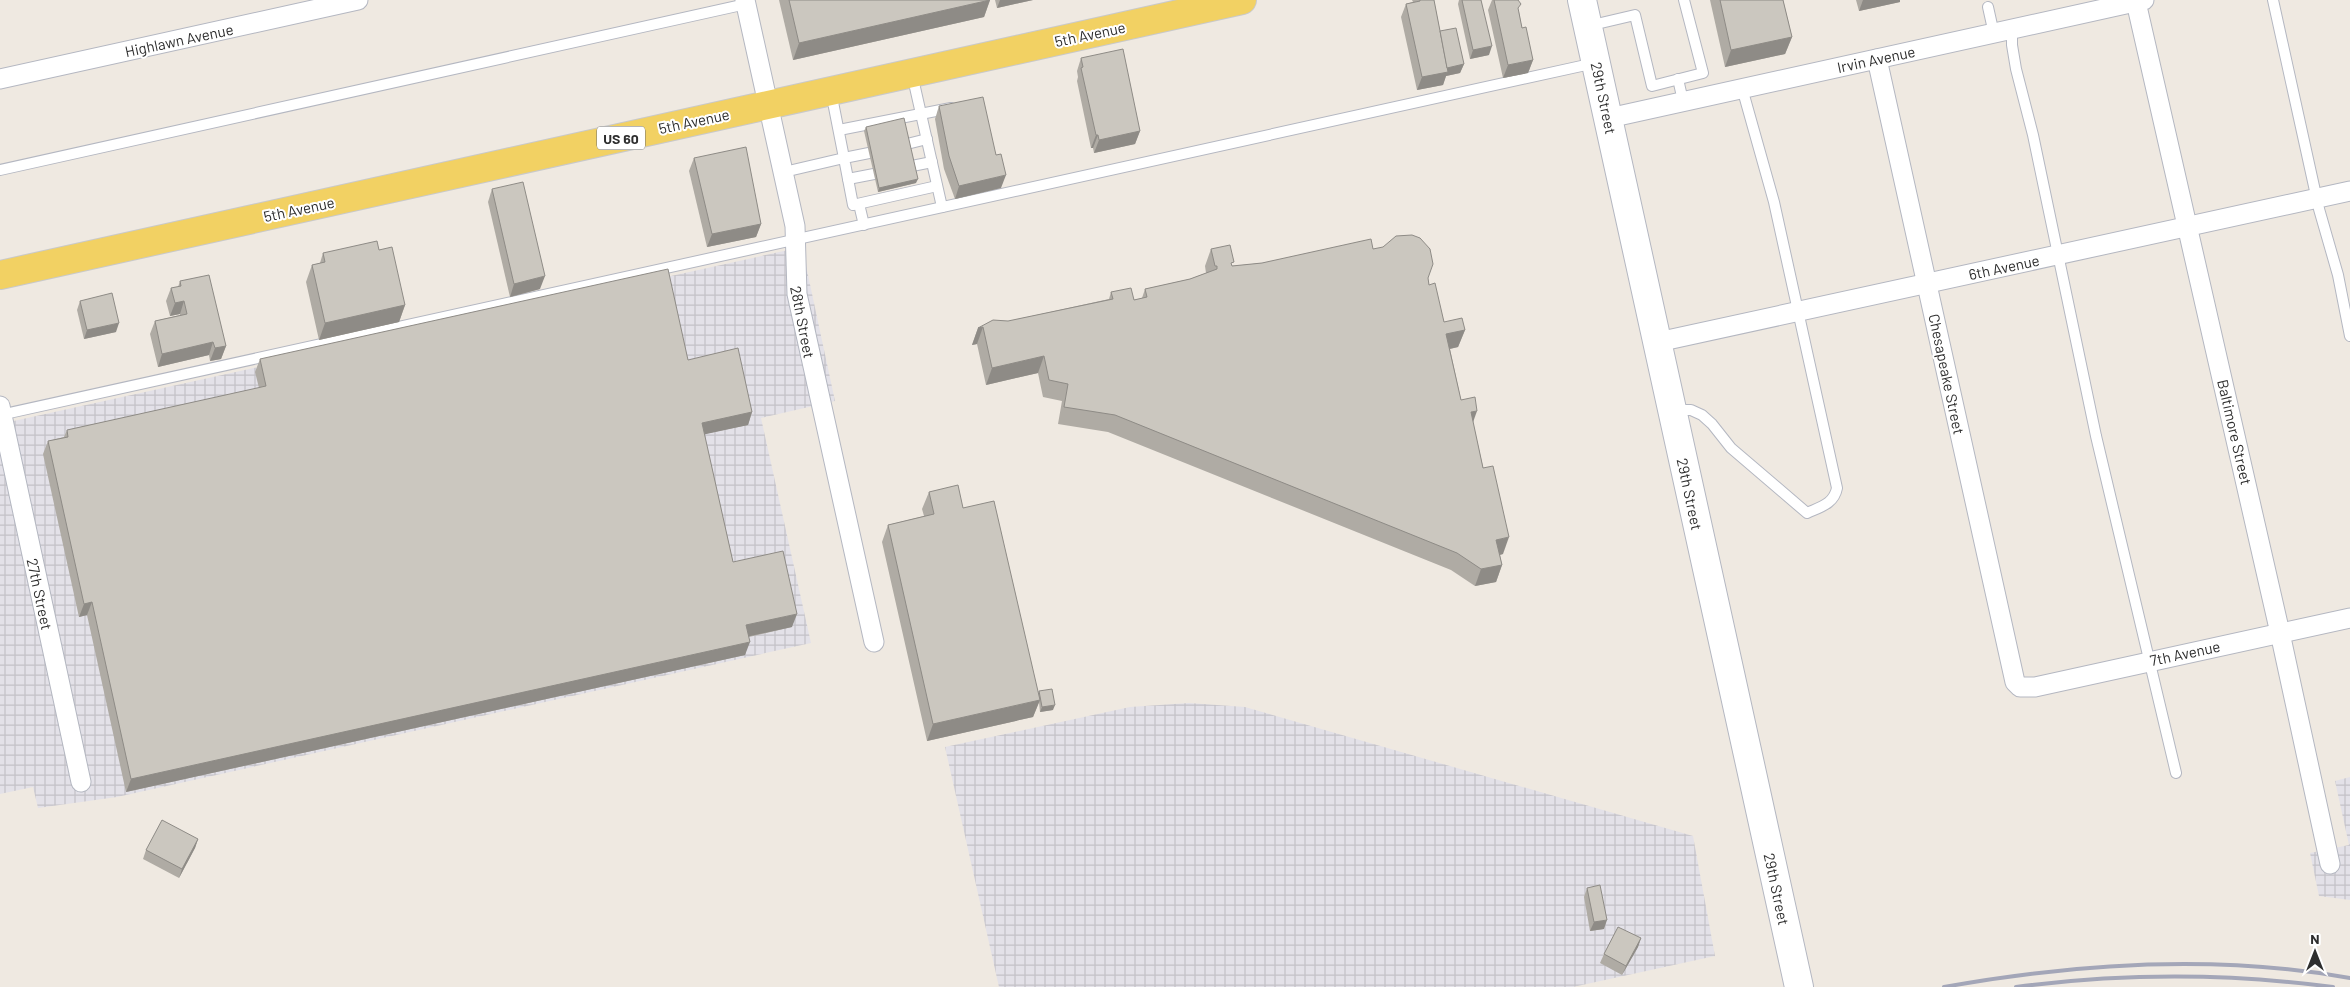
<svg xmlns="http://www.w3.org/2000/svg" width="2350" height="987" font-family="Barlow,sans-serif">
	<defs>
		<pattern id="industrial-grid" width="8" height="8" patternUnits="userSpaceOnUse" patternTransform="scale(1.25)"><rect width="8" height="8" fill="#e3e1e8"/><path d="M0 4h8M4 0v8" fill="none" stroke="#c3c1c7"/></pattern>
	</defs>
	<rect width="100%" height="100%" fill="#efe9e1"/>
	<!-- industrial -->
	<g fill="url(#industrial-grid)">
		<polygon points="802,247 835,401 761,418 811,643 117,797 38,808 33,787 0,794 0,424"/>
		<polygon points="1189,703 1245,707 1693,836 1715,956 1573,987 999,987 945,747 1130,707"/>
		<polygon points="2350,777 2350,900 2319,896 2310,853 2349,845 2335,781"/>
	</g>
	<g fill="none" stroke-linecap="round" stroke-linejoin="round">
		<defs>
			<g id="lane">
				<polyline points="2273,0 2319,209 2338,275 2350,336"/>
				<polyline points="1988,7 1994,34"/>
				<polyline points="1588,26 1635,15 1652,86 1703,73 1684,0"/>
				<polyline points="2012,30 2012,45 2016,69 2033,135 2096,436 2176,773"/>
				<polyline points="912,74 942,207"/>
				<polyline points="1678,79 1683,101"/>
				<polyline points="839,130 951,108"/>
				<polyline points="907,144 927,139"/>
				<polyline points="869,153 844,158 853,205 937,186"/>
				<polyline points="912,166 932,162"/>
				<polyline points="0,170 746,4"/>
				<polyline points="784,172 844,158 831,92"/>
				<polyline points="848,179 874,174"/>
				<polyline points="859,204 864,225"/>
				<path d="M1674,410H1691L1702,415L1712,424L1731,448L1807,513C1820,507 1834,504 1837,488L1774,202L1742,88"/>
				<polyline points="0,415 1595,63"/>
			</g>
			<g id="street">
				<polyline points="745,0 795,226 797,294 874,642"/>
				<polyline points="2136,2 2280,633 2330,864"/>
				<polyline points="1877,59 2015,682 2020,687 2035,687 2350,618"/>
				<polyline points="0,79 358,0"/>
				<polyline points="1609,118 2144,0"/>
				<polyline points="1658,342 2350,191"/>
				<polyline points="0,406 81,782"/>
			</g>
			<polyline id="secondary" points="1582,0 1799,987"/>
			<polyline id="primary" points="0,275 1242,0"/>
		</defs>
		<!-- lane casing -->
		<use href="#lane" stroke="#b4b7c1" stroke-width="12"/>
		<!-- street casing -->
		<use href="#street" stroke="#b4b7c1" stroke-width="21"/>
		<!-- secondary casing -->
		<use href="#secondary" stroke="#b4b7c1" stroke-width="30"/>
		<!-- primary casing -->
		<use href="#primary" stroke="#c9c9c9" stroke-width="30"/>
		<!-- lane -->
		<use href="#lane" stroke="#fff" stroke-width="10"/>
		<!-- street -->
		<use href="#street" stroke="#fff" stroke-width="19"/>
		<!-- secondary -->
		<use href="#secondary" stroke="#fff" stroke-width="28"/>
		<!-- primary -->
		<use href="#primary" stroke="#f2d163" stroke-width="28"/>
		<!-- rail -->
		<g stroke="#a3a6b8" stroke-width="4">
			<path d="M1944,987C2078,963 2215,954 2350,978"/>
			<path d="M2016,987C2123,973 2227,973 2333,987"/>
		</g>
	</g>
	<!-- wall -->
	<g fill="#afaba4">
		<polygon points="779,0 990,0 984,17 793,60"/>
		<polygon points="995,0 1033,0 997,8"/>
		<polygon points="1412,0 1434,0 1440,31 1464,64 1460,73 1446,76 1443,85 1417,90 1401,17 1406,4 1413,2"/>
		<polygon points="1459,0 1481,0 1489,55 1470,59 1458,4"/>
		<polygon points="1492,0 1494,0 1519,12 1522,28 1533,60 1528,73 1503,78 1488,10"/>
		<polygon points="1710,0 1783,0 1792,37 1785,54 1725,67"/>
		<polygon points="1856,0 1900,0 1900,2 1859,11"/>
		<polygon points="1081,58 1140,131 1135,144 1094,153 1093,148 1091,148 1077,81 1078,77 1077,71"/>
		<polygon points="939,106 1001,188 955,199 944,169 935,119"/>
		<polygon points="866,127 916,183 878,192 864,131"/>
		<polygon points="694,158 761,224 756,237 707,247 689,171"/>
		<polygon points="492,189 540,289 510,297 488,202"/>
		<polygon points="1211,249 1232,266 1262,263 1373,249 1428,279 1429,285 1444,322 1465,330 1458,347 1450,349 1461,400 1473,423 1503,554 1500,555 1502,565 1496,582 1475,586 1451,570 1108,432 1058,424 1062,401 1043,397 1038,373 986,385 977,344 972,345 978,328 1109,299 1111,292 1134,300 1142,298 1145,289 1190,279 1206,273 1205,266"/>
		<polygon points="379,250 405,305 399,322 319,340 306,282 312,265 320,263 323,253"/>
		<polygon points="180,281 226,346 221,359 210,361 209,355 158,367 150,334 155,321 180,315 180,314 170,316 166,301 171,288 178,287"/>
		<polygon points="80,301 116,332 84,339 77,310"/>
		<polygon points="260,359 688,360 752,412 748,425 704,434 733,562 792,627 749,637 745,655 126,792 87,615 79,617 43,454 48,441 64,437 67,430 259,388 255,372"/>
		<polygon points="929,492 963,508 1038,694 1039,691 1053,710 1040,712 1039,702 1033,717 927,741 882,542 888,525 924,516 922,509"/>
		<polygon points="198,839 195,848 179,878 143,859 146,850"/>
		<polygon points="1587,888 1604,929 1590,931 1584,897"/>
		<polygon points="1641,938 1638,947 1622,975 1600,963 1604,954"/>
	</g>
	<!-- shaded-wall -->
	<g fill="#8e8b86">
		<polygon points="990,0 984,17 793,60 799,43"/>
		<polygon points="1000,0 1033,0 997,8"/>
		<polygon points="1863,0 1900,0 1900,2 1859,11"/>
		<polygon points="1792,37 1785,54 1725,67 1731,50"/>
		<polygon points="1492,46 1489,55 1470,59 1473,50"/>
		<polygon points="1533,60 1528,73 1503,78 1508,65"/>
		<polygon points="1464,64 1460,73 1446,76 1443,85 1417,90 1422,77 1447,68"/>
		<polygon points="1140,131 1135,144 1094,153 1099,140"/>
		<polygon points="1096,135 1098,135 1093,148 1091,148"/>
		<polygon points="1006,175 1001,188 955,199 959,186"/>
		<polygon points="918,179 916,183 878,192 879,188"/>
		<polygon points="761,224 756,237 707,247 712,234"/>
		<polygon points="545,276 540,289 510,297 514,284"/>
		<polygon points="184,301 180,314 170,316 175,303"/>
		<polygon points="405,305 399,322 319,340 325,323"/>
		<polygon points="119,323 116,332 84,339 87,330"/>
		<polygon points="983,327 977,344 972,345 978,328"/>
		<polygon points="1465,330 1458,347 1440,351 1446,334"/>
		<polygon points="213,342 209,355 158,367 162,354"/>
		<polygon points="226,346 221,359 210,361 215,348"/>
		<polygon points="1044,356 1038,373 986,385 992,368"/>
		<polygon points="1477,411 1471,428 1471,412"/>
		<polygon points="752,412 748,425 697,436 702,423"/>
		<polygon points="1509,537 1503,554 1490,557 1496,540"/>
		<polygon points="1502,565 1496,582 1475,586 1481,569"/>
		<polygon points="92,602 87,615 79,617 84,604"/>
		<polygon points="797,614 792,627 741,638 746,625"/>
		<polygon points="750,642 745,655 126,792 131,779"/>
		<polygon points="1040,700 1033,717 927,741 933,724"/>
		<polygon points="1055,705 1053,710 1040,712 1042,707"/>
		<polygon points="198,839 195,848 179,878 182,869"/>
		<polygon points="1607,920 1604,929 1590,931 1594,922"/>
		<polygon points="1641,938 1638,947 1622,975 1626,966"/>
	</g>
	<!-- building -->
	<g fill="#cbc7bf" stroke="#8e8b86">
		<polygon points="789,0 990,0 799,43"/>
		<polygon points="1420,0 1434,0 1448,72 1422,77 1406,4 1420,1"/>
		<polygon points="1462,0 1481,0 1492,46 1473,50"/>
		<polygon points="1494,0 1518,0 1521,4 1518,8 1522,28 1526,27 1533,60 1508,65"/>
		<polygon points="1720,0 1783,0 1792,37 1731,50"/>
		<polygon points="1456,28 1464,64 1447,68 1440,31"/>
		<polygon points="1123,49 1140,131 1099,140 1098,135 1096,135 1081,68 1083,67 1081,58"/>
		<polygon points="983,97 996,155 1001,154 1006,175 959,186 949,156 939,106"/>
		<polygon points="904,118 918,179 879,188 866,127"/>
		<polygon points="746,147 761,224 712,234 694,158"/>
		<polygon points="523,182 545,276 514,284 492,189"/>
		<polygon points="1412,235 1420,238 1430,249 1433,264 1428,278 1429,285 1435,283 1444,322 1462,318 1465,330 1446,334 1461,400 1475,397 1477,411 1471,412 1483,468 1493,466 1509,537 1496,540 1502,565 1481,569 1457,553 1115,415 1064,407 1068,384 1049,380 1044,356 992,368 983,327 978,328 993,320 1008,321 1113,299 1111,292 1131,288 1134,300 1147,297 1145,289 1190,279 1217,269 1217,266 1215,266 1211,249 1230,245 1234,262 1231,263 1232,266 1262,263 1371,239 1373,249 1383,247 1396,236"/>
		<polygon points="377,241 379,250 392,247 405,305 325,323 312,265 325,262 323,253"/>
		<polygon points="668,269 688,360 738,348 752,412 702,423 733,562 783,551 797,614 746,625 750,642 131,779 92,602 84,604 48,441 68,437 67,430 266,386 260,359"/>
		<polygon points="209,275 226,346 215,348 213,342 162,354 155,321 187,314 184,301 175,303 171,288 181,286 180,281"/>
		<polygon points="112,293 119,323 87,330 80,301"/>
		<polygon points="958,485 963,508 994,501 1040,700 933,724 888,525 934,514 929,492"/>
		<polygon points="1052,689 1055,705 1042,707 1039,691"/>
		<polygon points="162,820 198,839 182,869 146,850"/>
		<polygon points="1600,885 1607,920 1594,922 1587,888"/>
		<polygon points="1618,927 1641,938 1626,966 1604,954"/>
	</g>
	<g text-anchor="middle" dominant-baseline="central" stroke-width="4" stroke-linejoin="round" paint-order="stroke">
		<!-- shield labels -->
		<rect fill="#fff" stroke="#6d6d6d" stroke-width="1" x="597" y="126.5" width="48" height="23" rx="4"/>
		<g font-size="14" font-weight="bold" fill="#2e2e2e">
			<text x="621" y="138">US 60</text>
		</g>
		<!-- street labels -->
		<g font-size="15" fill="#2e2e2e" stroke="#fff">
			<text transform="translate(1090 34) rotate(-12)">5th Avenue</text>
			<text transform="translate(179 40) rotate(-12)">Highlawn Avenue</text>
			<text transform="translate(1876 59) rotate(-12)">Irvin Avenue</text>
			<text transform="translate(1604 98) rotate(78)">29th Street</text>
			<text transform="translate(694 121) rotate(-12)">5th Avenue</text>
			<text transform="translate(299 209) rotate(-12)">5th Avenue</text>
			<text transform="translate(2004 267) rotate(-12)">6th Avenue</text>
			<text transform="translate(803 322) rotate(79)">28th Street</text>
			<text transform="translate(1947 374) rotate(78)">Chesapeake Street</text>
			<text transform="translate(2235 432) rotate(77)">Baltimore Street</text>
			<text transform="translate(1690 494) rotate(78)">29th Street</text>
			<text transform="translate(40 594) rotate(78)">27th Street</text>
			<text transform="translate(2185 653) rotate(-12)">7th Avenue</text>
			<text transform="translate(1777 889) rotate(78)">29th Street</text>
		</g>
	</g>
	<!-- north arrow -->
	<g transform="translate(2315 952)" stroke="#ffffff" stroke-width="4" paint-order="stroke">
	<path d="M0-4L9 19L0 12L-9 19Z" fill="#2e2e2e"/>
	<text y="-8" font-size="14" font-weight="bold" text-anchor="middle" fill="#2e2e2e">N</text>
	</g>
</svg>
